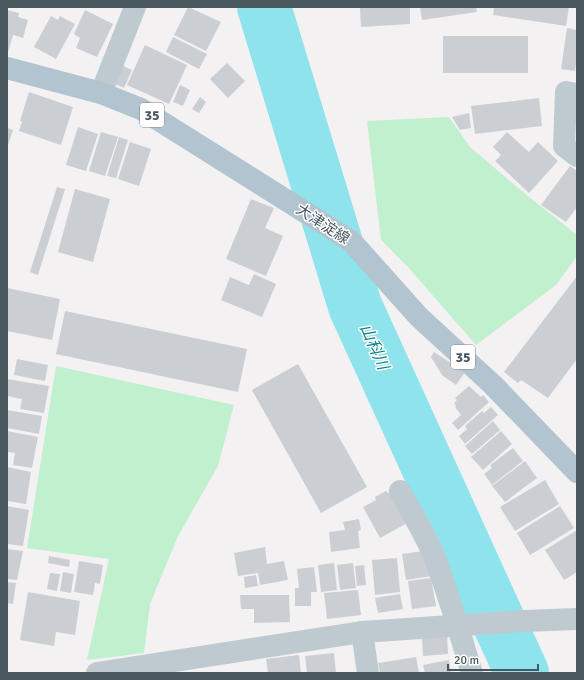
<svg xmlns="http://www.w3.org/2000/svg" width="584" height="680" font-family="Signika,'Noto Sans JP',sans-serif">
	<rect width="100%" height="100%" fill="#f3f1f2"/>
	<!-- green -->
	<g fill="#c1f0ce">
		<polygon points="449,117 470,147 529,197 577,235 577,256 556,285 476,345 408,267 381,240 367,121"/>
		<polygon points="56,366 234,405 218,466 178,536 150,604 144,653 87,660 109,559 27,548"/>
	</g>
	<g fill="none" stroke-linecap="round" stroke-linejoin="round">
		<!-- river -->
		<polyline stroke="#8fe3ec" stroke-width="54" points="264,7 355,306 522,673"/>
	</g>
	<!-- building -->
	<g fill="#cbcfd3">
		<polygon points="188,7 221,22 206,51 174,35"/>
		<polygon points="360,7 410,7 410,24 361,27"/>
		<polygon points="420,7 476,7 477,12 422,20"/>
		<polygon points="494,7 569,7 566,26 493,15"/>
		<polygon points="7,10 19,13 18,17 28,20 23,38 13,35 7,56"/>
		<polygon points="85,10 113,24 97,57 76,48 80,38 74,34"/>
		<polygon points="51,16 58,20 60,16 75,24 56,59 34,47"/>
		<polygon points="567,28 577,30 577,57 575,71 561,69"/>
		<rect x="443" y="36" width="85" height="37"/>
		<polygon points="173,37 207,54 199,69 166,52"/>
		<polygon points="145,45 187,65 169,104 127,85"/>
		<polygon points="227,63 245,81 228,98 210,79"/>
		<polygon points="121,65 132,70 124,88 113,83"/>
		<polygon points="180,85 190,90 183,106 173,102"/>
		<polygon points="29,92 73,107 61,145 19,131 22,122 20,121"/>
		<polygon points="200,97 206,102 199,113 192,109"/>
		<polygon points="539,98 542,126 475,134 471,106"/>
		<polygon points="469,113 471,128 460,130 452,117"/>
		<polygon points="78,127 98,134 86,171 66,165"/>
		<polygon points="7,128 13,130 7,148"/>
		<polygon points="101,132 118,137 105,176 89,171"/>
		<polygon points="507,132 529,152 538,142 558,161 529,193 495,161 501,155 493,147"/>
		<polygon points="119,137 128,140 116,178 107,176"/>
		<polygon points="130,142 151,149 139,186 118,179"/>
		<polygon points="570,166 577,171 577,207 566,222 541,205"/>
		<polygon points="57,187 65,189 38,275 30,272"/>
		<polygon points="75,189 110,199 93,262 58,252"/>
		<polygon points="251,199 274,208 265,228 283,236 266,276 226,259"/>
		<polygon points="254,274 276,284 262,317 221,300 230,277 249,285"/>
		<polygon points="577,276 577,359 548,398 521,380 518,383 504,372"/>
		<polygon points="7,288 60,299 52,340 7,331"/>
		<polygon points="65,311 247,349 238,392 56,354"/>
		<polygon points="434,352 465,372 456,385 442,375 431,357"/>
		<polygon points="17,359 48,365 45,381 14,375"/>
		<polygon points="298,364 367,487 321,513 252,390"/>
		<polygon points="7,379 49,386 44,413 20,409 22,399 7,396"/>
		<polygon points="469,386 481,397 483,395 489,402 458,430 452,423 461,415 455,407 456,406 454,403 457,400 455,398"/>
		<polygon points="491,407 498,415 465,444 459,436 467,429 465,426 482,411 484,413"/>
		<polygon points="7,410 42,416 39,434 7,428"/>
		<polygon points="493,421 500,430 472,454 465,446"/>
		<polygon points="7,431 38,437 32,468 13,465 15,453 7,452"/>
		<polygon points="501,431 512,444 483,470 471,457"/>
		<polygon points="513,448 523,461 492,485 484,474 492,468 490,465"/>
		<polygon points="525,461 537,478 505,502 492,486"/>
		<polygon points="7,467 31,472 26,504 7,501"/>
		<polygon points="545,480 559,504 515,531 500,507"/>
		<polygon points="386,491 388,493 393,491 409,522 380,538 363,507 376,500 375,497"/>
		<polygon points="7,506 29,510 23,546 7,544"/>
		<polygon points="560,506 574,528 530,555 517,533"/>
		<polygon points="359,519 361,530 358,531 360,548 331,552 329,532 345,530 343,522"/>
		<polygon points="577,530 577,572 564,580 545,550"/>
		<polygon points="265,547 267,564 284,561 288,580 260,585 258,573 238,576 234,553"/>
		<polygon points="8,549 23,551 17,580 7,579"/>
		<polygon points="424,551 432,576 406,580 402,554"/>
		<polygon points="49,556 70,560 69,567 48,563"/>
		<polygon points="397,558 400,592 375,595 372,560"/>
		<polygon points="79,561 103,565 100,584 95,583 93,595 74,592"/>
		<polygon points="334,563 337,590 321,592 318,565"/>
		<polygon points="353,563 356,588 340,590 337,565"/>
		<polygon points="364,565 366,585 357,586 355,566"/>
		<polygon points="314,567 317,592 311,592 311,606 295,606 295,588 299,588 297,569"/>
		<polygon points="63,572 74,574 71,593 60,591"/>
		<polygon points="50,573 60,574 57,591 47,589"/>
		<polygon points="256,575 258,586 245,588 244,577"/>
		<polygon points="431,578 436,606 412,609 408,581"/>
		<polygon points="7,582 16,583 13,604 7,603"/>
		<polygon points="358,590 361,615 327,619 324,593"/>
		<polygon points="28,592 80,601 75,635 56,632 54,646 20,640"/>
		<polygon points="400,594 403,609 378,613 375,598"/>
		<polygon points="240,595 289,595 290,622 254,623 254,609 241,609"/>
		<polygon points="447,634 448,654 423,656 422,636"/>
		<polygon points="334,653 336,673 307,673 305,656"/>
		<polygon points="299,655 301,673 268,673 266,659"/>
		<polygon points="416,657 419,673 380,673 378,663"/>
		<polygon points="449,660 451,673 425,673 423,665"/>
	</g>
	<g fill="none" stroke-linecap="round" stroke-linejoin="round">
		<!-- minor -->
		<g stroke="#bfcad0" stroke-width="22">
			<polyline points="101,93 135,7"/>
			<polyline points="577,94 566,92 564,146 577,156"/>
			<path d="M400,491C411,512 425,534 434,556C449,595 460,634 472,673"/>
			<polyline points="362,632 368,673"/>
			<polyline points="97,673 362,632 524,621 577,619"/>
		</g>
		<!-- major -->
		<polyline stroke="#b2c4cf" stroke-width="22" points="7,68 101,93 141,109 351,241 419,317 493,385 577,472"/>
	</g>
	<g text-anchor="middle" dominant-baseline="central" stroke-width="3" stroke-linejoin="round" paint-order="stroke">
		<!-- shield labels -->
		<g fill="#fff" stroke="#80898f" stroke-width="1">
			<rect x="140" y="103" width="24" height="24" rx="3"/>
			<rect x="451" y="345" width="24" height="24" rx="3"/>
		</g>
		<g font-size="14" font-weight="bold" fill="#49575f">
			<text x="152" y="115">35</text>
			<text x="463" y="357">35</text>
		</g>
		<!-- street labels -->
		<g font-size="15" fill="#49575f" stroke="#fff">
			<text transform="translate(323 224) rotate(33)">大津淀線</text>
		</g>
		<!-- water labels -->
		<g font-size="16" font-style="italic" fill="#0f828e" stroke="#fff">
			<text transform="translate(374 347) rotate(66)">山科川</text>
		</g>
	</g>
	<!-- border -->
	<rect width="584" height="680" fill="none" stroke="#49575f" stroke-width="16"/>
	<!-- scale -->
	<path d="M448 664v6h90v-6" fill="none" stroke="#49575f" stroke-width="2"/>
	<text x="454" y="664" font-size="12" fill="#49575f" stroke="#ffffff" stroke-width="3" paint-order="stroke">20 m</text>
</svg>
